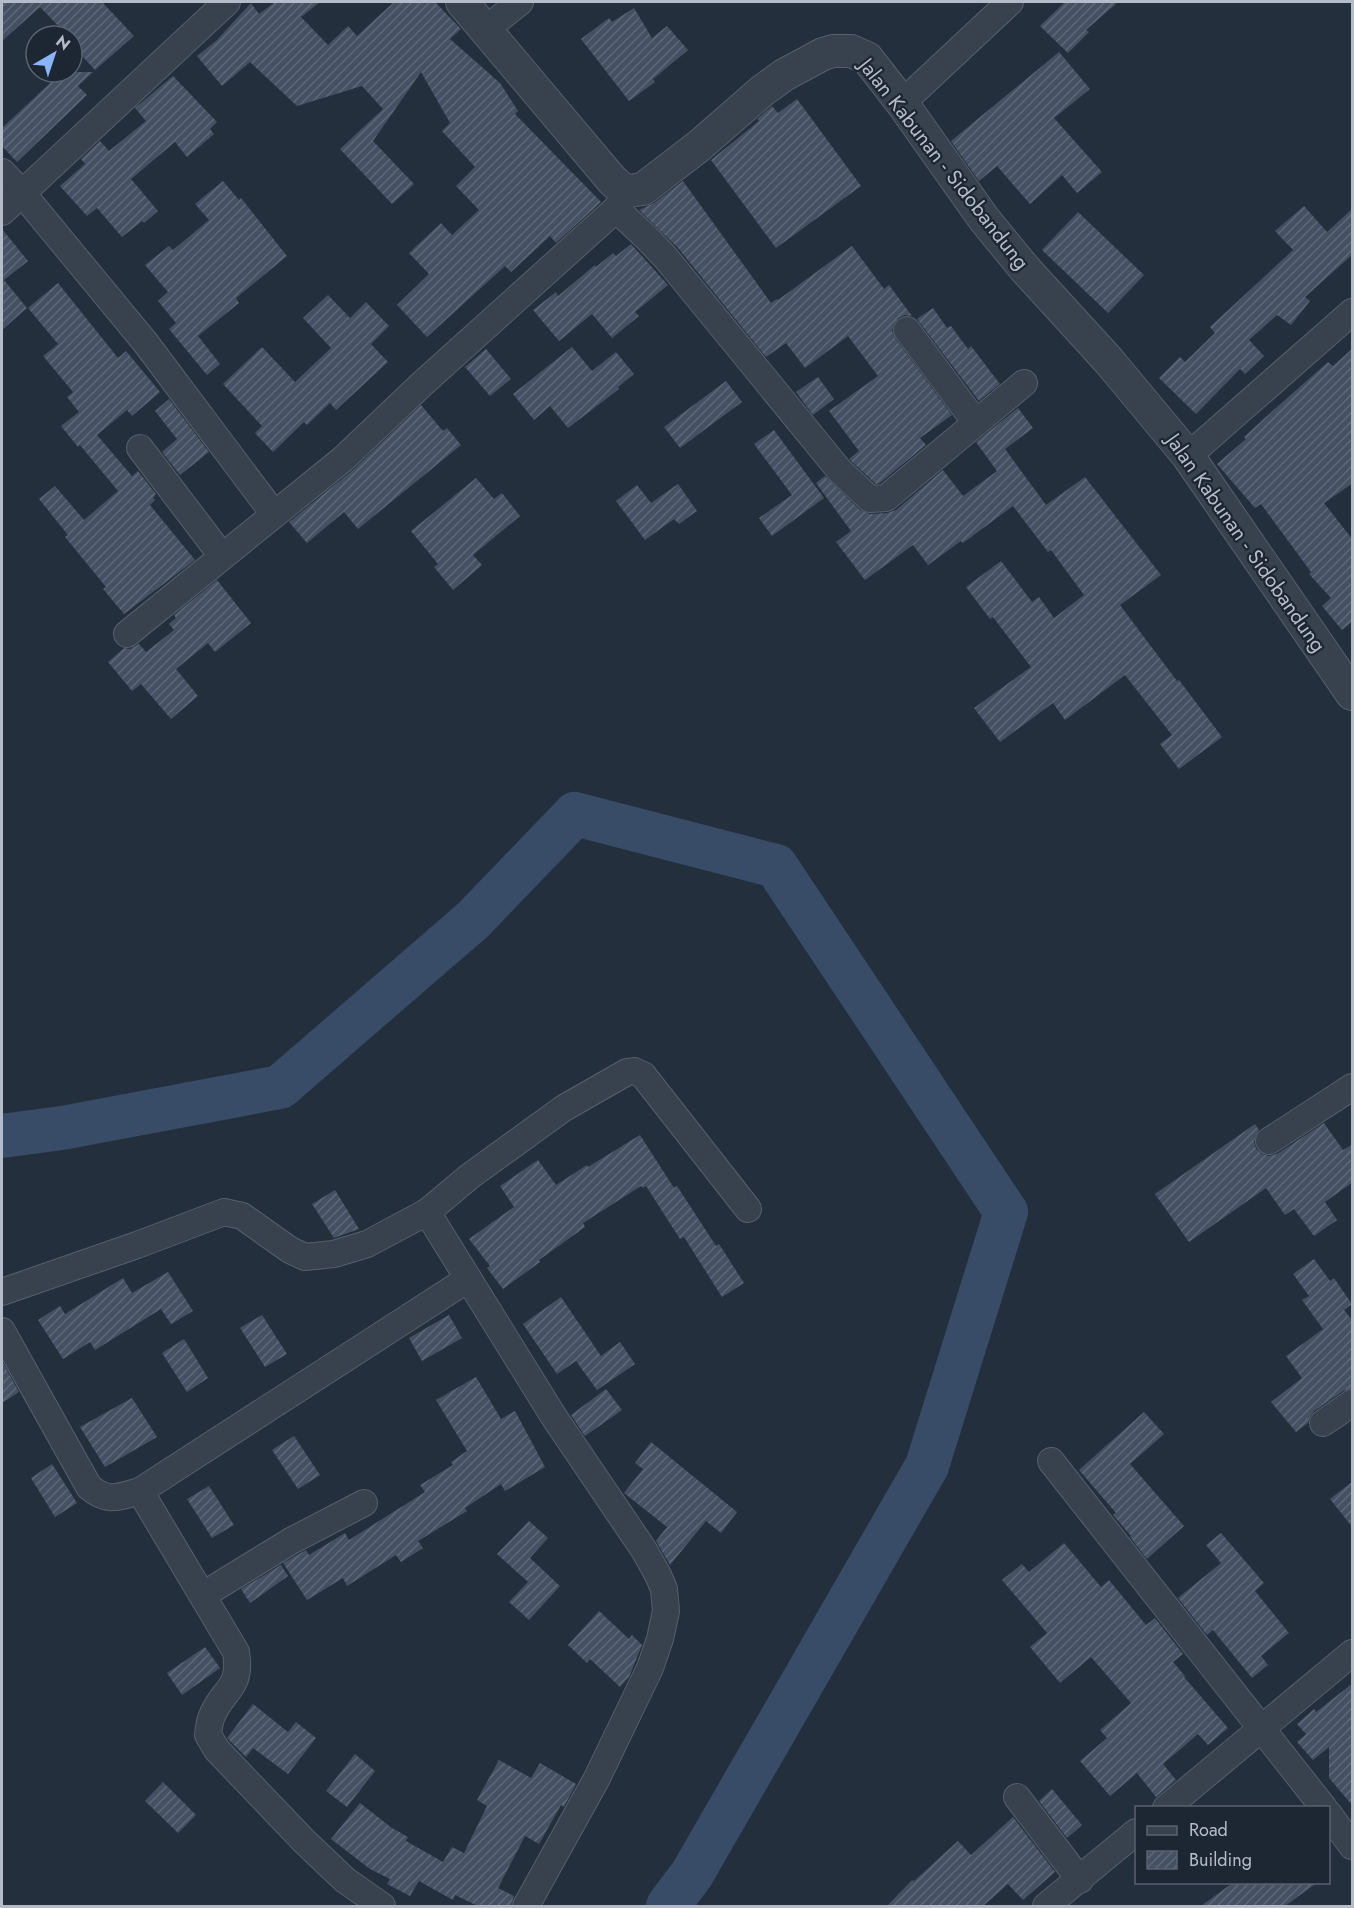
<svg xmlns="http://www.w3.org/2000/svg" width="1354" height="1908" font-family="Jost,sans-serif">
	<defs>
		<pattern id="building-hatch" width="6" height="6" patternUnits="userSpaceOnUse" patternTransform="scale(1.5)"><rect width="6" height="6" fill="#455162"/><path d="M-1 1l2-2M0 6l6-6M5 7l2-2" fill="none" stroke="#5d6877"/></pattern>
	</defs>
	<rect width="100%" height="100%" fill="#242f3e"/>
	<g fill="none" stroke-linecap="round" stroke-linejoin="round">
		<!-- river -->
		<polyline stroke="#394c67" stroke-width="44" points="2,1136 62,1128 280,1087 473,920 575,814 776,866 1006,1212 927,1466 692,1874 668,1906"/>
	</g>
	<!-- building -->
	<g fill="url(#building-hatch)">
		<polygon points="2,2 102,2 134,36 95,70 72,45 72,36 64,36 66,34 40,7 2,41"/>
		<polygon points="275,2 320,2 301,17 328,45 348,26 357,36 394,2 435,2 461,29 450,39 500,83 518,111 515,114 601,202 556,243 550,236 511,272 505,266 427,337 397,305 429,274 409,253 441,223 452,235 479,210 456,186 475,167 442,131 450,123 421,72 373,141 414,184 392,204 340,149 383,109 362,86 297,106 250,62 222,86 197,56 216,41 251,3 259,14"/>
		<polygon points="1065,2 1118,2 1086,30 1089,32 1068,53 1040,26"/>
		<polygon points="634,8 652,38 667,26 688,50 653,79 655,82 629,101 581,39 609,18 612,22"/>
		<polygon points="1059,52 1090,89 1054,118 1102,172 1077,193 1062,175 1030,204 997,166 979,181 951,141"/>
		<polygon points="62,72 93,72 78,86 87,95 17,162 2,146 2,128"/>
		<polygon points="173,76 217,122 210,129 214,134 187,157 175,142 131,179 158,211 144,223 142,221 122,237 97,208 87,216 60,186 85,164 81,159 100,141 109,151 146,121 135,108"/>
		<polygon points="797,99 861,186 776,248 711,160 759,121 757,119 772,106 778,113"/>
		<polygon points="223,181 239,200 241,198 287,256 236,298 239,303 198,336 220,364 207,375 169,329 176,323 158,301 168,292 145,265 169,246 173,250 209,220 195,204"/>
		<polygon points="683,181 771,303 777,299 778,300 852,246 884,289 889,285 912,316 905,315 898,318 894,324 892,331 895,338 952,415 920,438 926,445 880,483 876,484 849,459 859,451 829,411 878,376 848,336 805,368 786,343 766,357 678,248 639,210 654,203"/>
		<polygon points="1304,206 1327,232 1353,208 1353,254 1305,297 1310,301 1291,325 1277,315 1249,340 1264,356 1245,374 1240,369 1196,414 1159,378 1180,357 1185,362 1215,333 1210,327 1293,250 1275,231"/>
		<polygon points="1078,212 1144,275 1108,313 1042,250"/>
		<polygon points="2,229 28,261 4,280 27,308 2,330"/>
		<polygon points="631,244 668,285 635,312 639,316 612,338 592,314 559,341 533,310 556,292 558,296 595,265 596,267 613,253 616,256"/>
		<polygon points="58,283 118,358 126,351 160,392 132,416 127,410 97,435 132,476 138,471 156,494 153,498 155,500 150,505 195,560 124,614 103,589 106,587 65,537 68,535 39,499 55,486 84,520 118,491 80,445 78,447 61,426 79,412 67,397 73,392 43,356 58,344 28,308"/>
		<polygon points="328,295 350,318 366,302 389,326 371,344 388,362 336,410 330,403 307,425 304,422 273,452 255,433 262,426 223,384 262,347 295,382 331,348 303,318"/>
		<polygon points="933,308 947,328 951,326 968,349 971,346 1000,384 979,401 917,319"/>
		<polygon points="572,347 592,371 616,352 634,374 618,387 619,389 568,428 550,406 534,420 513,394"/>
		<polygon points="1353,348 1353,483 1324,503 1353,540 1353,621 1342,630 1322,606 1331,598 1309,574 1311,572 1261,504 1255,508 1217,464 1246,439 1244,437 1267,416 1328,362 1333,366"/>
		<polygon points="486,349 511,379 490,396 465,367"/>
		<polygon points="818,377 834,399 813,415 796,392"/>
		<polygon points="726,381 742,402 680,448 664,427"/>
		<polygon points="169,399 209,452 180,475 162,452 177,439 155,411"/>
		<polygon points="421,405 443,431 447,428 461,445 358,529 344,512 307,543 289,522 353,470"/>
		<polygon points="1018,408 1033,428 1005,449 1046,505 1085,477 1161,575 1120,605 1177,681 1179,680 1222,737 1179,769 1160,744 1172,735 1125,675 1065,720 1053,703 1000,742 974,708 1031,667 993,617 990,619 966,587 1001,561 1032,602 1039,597 1054,618 1084,595 1051,550 1048,552 1013,506 963,543 961,541 928,565 913,545 865,580 836,542 851,531 816,483 825,476 860,510 870,514 887,513 896,510 943,470 963,496 997,471 976,442"/>
		<polygon points="774,430 824,498 772,536 759,518 792,495 754,444"/>
		<polygon points="476,478 494,499 502,493 520,516 473,555 482,565 453,590 434,567 438,564 411,531"/>
		<polygon points="678,484 697,511 679,524 674,519 645,540 616,501 637,485 651,503"/>
		<polygon points="217,580 251,623 215,652 208,643 176,669 198,696 171,719 141,684 132,691 108,662 124,648 130,649 139,644 146,652 174,630 169,624 176,618 174,615"/>
		<polygon points="1324,1123 1343,1150 1353,1144 1353,1182 1325,1202 1337,1220 1314,1236 1294,1209 1285,1215 1266,1188 1189,1242 1155,1194 1255,1124 1259,1130 1254,1141 1256,1149 1262,1154 1269,1156 1277,1154"/>
		<polygon points="640,1135 674,1188 677,1186 716,1246 719,1244 744,1283 722,1297 684,1237 680,1239 646,1186 643,1188 641,1186 583,1223 585,1227 539,1260 540,1262 503,1289 487,1268 490,1266 469,1239 514,1207 500,1186 538,1160 556,1185 587,1165 588,1167"/>
		<polygon points="335,1190 359,1229 334,1238 312,1204"/>
		<polygon points="1314,1259 1330,1281 1334,1278 1352,1304 1344,1310 1353,1321 1353,1388 1343,1391 1314,1411 1310,1416 1308,1423 1296,1432 1271,1402 1302,1378 1286,1356 1323,1329 1302,1300 1309,1296 1293,1274"/>
		<polygon points="168,1272 193,1311 171,1324 161,1309 95,1350 90,1342 63,1359 38,1320 60,1306 65,1314 123,1278 132,1293"/>
		<polygon points="561,1297 601,1356 620,1342 635,1364 597,1390 576,1361 557,1374 523,1324"/>
		<polygon points="262,1315 287,1354 265,1367 240,1328"/>
		<polygon points="449,1315 462,1338 422,1361 409,1338"/>
		<polygon points="184,1339 208,1378 187,1392 162,1353"/>
		<polygon points="2,1361 19,1392 2,1403"/>
		<polygon points="476,1377 501,1419 515,1411 545,1467 505,1491 501,1484 465,1508 467,1511 418,1541 423,1548 401,1562 396,1555 347,1586 343,1578 307,1600 283,1563 306,1550 309,1555 345,1533 349,1540 425,1492 420,1485 453,1465 451,1462 467,1451 436,1400"/>
		<polygon points="606,1389 622,1410 585,1436 571,1415"/>
		<polygon points="132,1398 157,1437 105,1467 80,1427"/>
		<polygon points="1144,1412 1164,1434 1130,1464 1184,1526 1147,1559 1130,1537 1131,1536 1113,1515 1116,1513 1079,1470"/>
		<polygon points="294,1436 320,1475 298,1489 272,1450"/>
		<polygon points="651,1442 737,1512 721,1533 706,1521 670,1565 656,1541 667,1527 624,1493 643,1469 635,1463"/>
		<polygon points="52,1464 77,1503 55,1517 31,1478"/>
		<polygon points="1353,1481 1353,1528 1330,1499"/>
		<polygon points="209,1486 234,1525 212,1538 187,1499"/>
		<polygon points="529,1521 548,1538 530,1558 560,1586 529,1620 509,1602 528,1582 497,1554"/>
		<polygon points="1221,1533 1264,1583 1255,1591 1289,1633 1261,1656 1268,1665 1252,1678 1213,1630 1207,1635 1178,1598 1221,1563 1206,1545"/>
		<polygon points="1064,1543 1101,1587 1109,1580 1146,1625 1155,1618 1183,1654 1173,1662 1185,1676 1184,1677 1228,1728 1208,1745 1198,1734 1163,1764 1176,1780 1156,1797 1137,1773 1110,1796 1080,1761 1107,1738 1100,1730 1131,1703 1091,1657 1060,1683 1030,1647 1047,1633 1002,1580 1022,1564 1029,1572"/>
		<polygon points="281,1565 288,1576 250,1603 241,1589"/>
		<polygon points="599,1611 629,1639 632,1635 642,1645 629,1677 620,1687 590,1659 587,1663 568,1645"/>
		<polygon points="205,1647 220,1668 182,1695 167,1673"/>
		<polygon points="1353,1683 1353,1806 1329,1778 1329,1747 1313,1760 1297,1742 1306,1734 1297,1724 1314,1709 1316,1712"/>
		<polygon points="253,1704 288,1732 296,1722 316,1738 288,1774 253,1748 246,1757 227,1738"/>
		<polygon points="355,1754 375,1771 347,1807 326,1791"/>
		<polygon points="499,1760 531,1778 540,1763 576,1784 564,1807 561,1805 539,1844 525,1836 498,1888 514,1896 511,1906 478,1906 455,1895 453,1900 419,1881 410,1896 387,1884 390,1879 370,1869 331,1839 360,1803 392,1828 408,1837 406,1841 443,1862 452,1847 464,1853 487,1806 477,1800"/>
		<polygon points="163,1782 196,1815 178,1833 145,1801"/>
		<polygon points="1052,1789 1082,1825 1067,1838 1039,1801"/>
		<polygon points="1013,1817 1055,1872 1023,1900 1008,1884 983,1906 887,1906 912,1880 914,1881 958,1841 971,1855"/>
		<polygon points="1234,1882 1318,1882 1285,1906 1201,1906"/>
	</g>
	<g fill="none" stroke-linecap="round" stroke-linejoin="round">
		<defs>
			<g id="minor">
				<polyline points="486,29 520,2"/>
				<polyline points="902,103 1010,2"/>
				<polyline points="2,172 22,193 145,342 274,514"/>
				<polyline points="616,209 648,239 666,258 840,471 870,499 886,498 1024,383"/>
				<polyline points="2,212 227,2"/>
				<polyline points="907,330 976,423"/>
				<polyline points="140,448 222,556"/>
				<polyline points="1188,456 1352,312"/>
				<polyline points="127,634 343,459 422,384 616,209 629,191"/>
				<polyline points="1269,1141 1352,1087"/>
				<polyline points="427,1212 554,1417 644,1550 658,1575 664,1589 666,1611 660,1639 650,1668 596,1780 526,1906"/>
				<polyline points="2,1292 137,1245 224,1212 242,1216 290,1250 305,1257 334,1254 367,1244 427,1212 470,1176 564,1108 627,1072 634,1071 643,1075 748,1209"/>
				<path d="M2,1331L89,1487C108,1503 118,1497 140,1491"/>
				<polyline points="1323,1423 1352,1403"/>
				<polyline points="1051,1461 1324,1808"/>
				<polyline points="203,1595 291,1541 364,1503"/>
				<polyline points="1017,1797 1080,1880"/>
				<polyline points="1166,1808 1352,1653"/>
				<polyline points="1328,1813 1352,1846"/>
				<path d="M382,1906L345,1880L305,1842L217,1750L208,1735C209,1729 209,1722 212,1716C223,1688 242,1690 236,1652L140,1491L468,1279"/>
				<polyline points="1046,1906 1136,1832"/>
			</g>
			<polyline id="tertiary" points="462,2 612,180 622,189 629,191 643,189 699,146 762,91 784,75 823,54 833,51 851,51 867,58 902,103 984,219 1025,269 1109,361 1188,456 1352,694"/>
		</defs>
		<!-- minor casing -->
		<use href="#minor" stroke="#565f6c" stroke-width="28"/>
		<!-- tertiary casing -->
		<use href="#tertiary" stroke="#565f6c" stroke-width="34"/>
		<!-- minor -->
		<use href="#minor" stroke="#38414e" stroke-width="26"/>
		<!-- tertiary -->
		<use href="#tertiary" stroke="#38414e" stroke-width="32"/>
	</g>
	<g text-anchor="middle" dominant-baseline="central" stroke-width="4.5" stroke-linejoin="round" paint-order="stroke">
		<!-- street labels -->
		<g font-size="21" fill="#b4bcc9" stroke="#1d2633">
			<text transform="translate(944 164) rotate(52)">Jalan Kabunan - Sidobandung</text>
			<text transform="translate(1246 543) rotate(55)">Jalan Kabunan - Sidobandung</text>
		</g>
	</g>
	<!-- border -->
	<rect width="1354" height="1908" fill="none" stroke="#b4bcc9" stroke-width="6"/>
	<!-- legend -->
	<rect x="1135" y="1806" width="195" height="78" fill="#1d2633" stroke="#59626f" stroke-width="1.5"/>
	<rect x="1147" y="1826" width="30" height="9" fill="#38414e" stroke="#59626f" stroke-width="1.5"/>
	<text x="1189" y="1836" font-size="18" fill="#b4bcc9">Road</text>
	<rect x="1147" y="1851" width="30" height="18" fill="url(#building-hatch)" stroke="#59626f" stroke-width="1.5"/>
	<text x="1189" y="1866" font-size="18" fill="#b4bcc9">Building</text>
	<!-- north arrow -->
	<g transform="translate(54 54) rotate(39)"><circle r="28" fill="#1d2633" stroke="#59626f" stroke-width="1.5"/>
	<path d="M0-4.5L10 22L0 15L-10 22Z" fill="#8ab4f8"/>
	<text y="-9" font-size="16" font-weight="bold" text-anchor="middle" fill="#b4bcc9">N</text>
	</g>
</svg>
